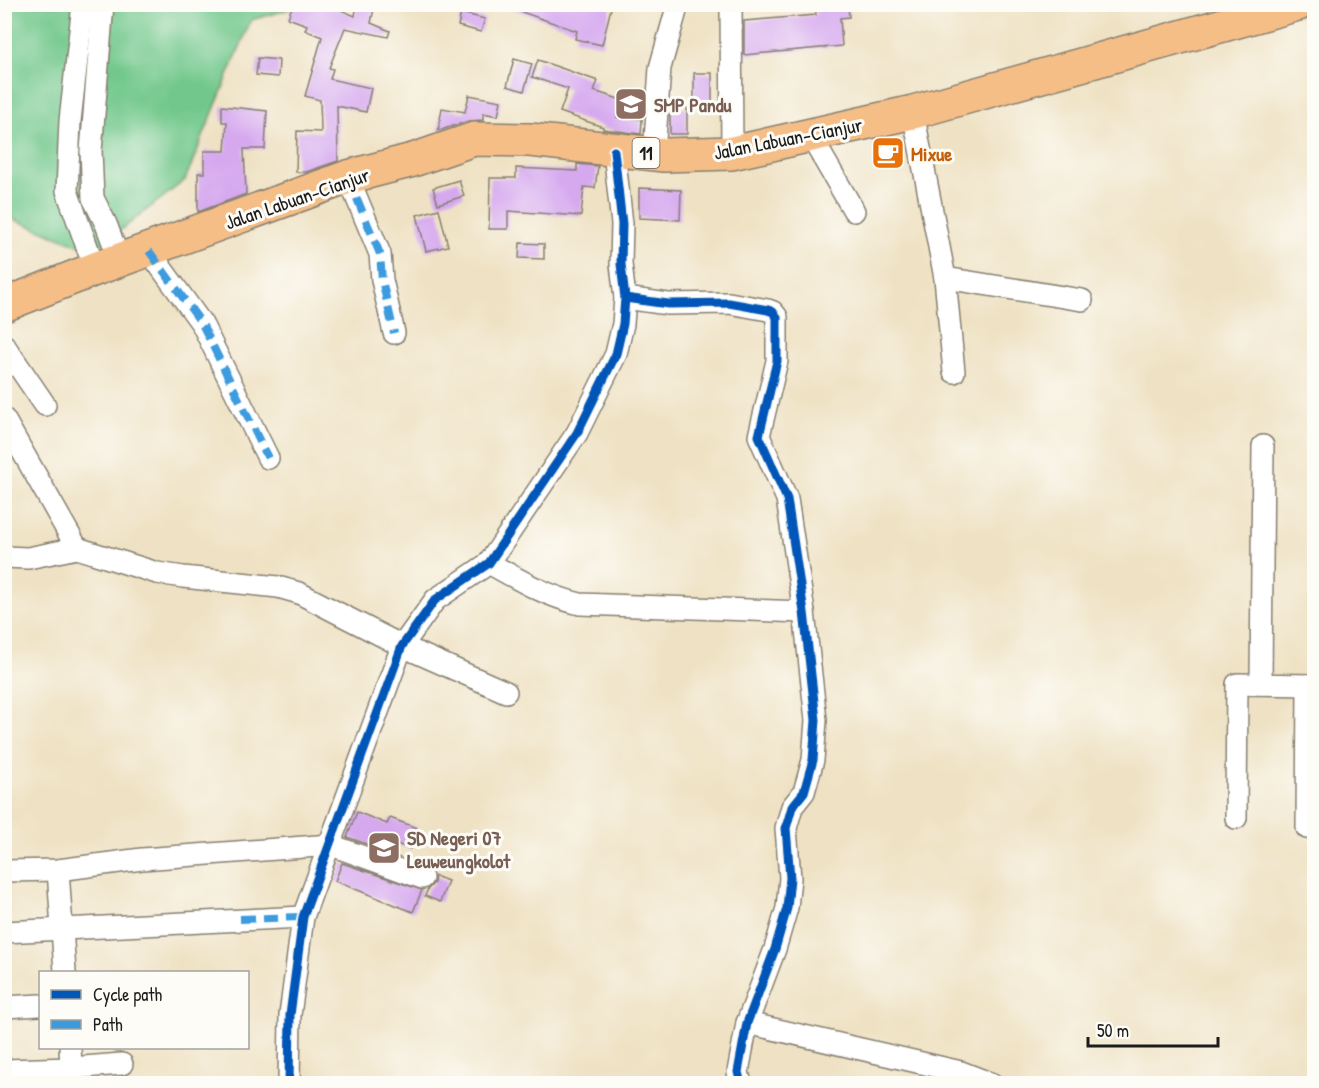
<svg xmlns="http://www.w3.org/2000/svg" width="1319" height="1088" font-family="'Patrick Hand',sans-serif">
	<rect width="100%" height="100%" fill="#fdfcf7"/>
	<filter id="ink" filterUnits="userSpaceOnUse"><feTurbulence type="fractalNoise" baseFrequency=".0167" numOctaves="2"/><feDisplacementMap in="SourceGraphic" scale="12" xChannelSelector="R" yChannelSelector="G"/><feConvolveMatrix kernelMatrix="1 2 1 2 8 2 1 2 1" color-interpolation-filters="sRGB"/></filter>
	<filter id="wash" filterUnits="userSpaceOnUse"><feTurbulence type="fractalNoise" baseFrequency=".008" numOctaves="4" result="noise"/><feDisplacementMap in="SourceGraphic" scale="24" xChannelSelector="R" yChannelSelector="G"/><feGaussianBlur stdDeviation="1.35" result="paint"/><feColorMatrix in="noise" values="0 0 0 0 0 0 0 0 0 0 0 0 0 0 0 0 0 1.4 0 .05"/><feComposite in="paint" operator="in"/></filter>
	<g filter="url(#wash)">
		<rect width="100%" height="100%" fill="#efe2c4"/>
		<!-- green -->
		<polygon fill="#72c88c" stroke="#477254" stroke-width="1.5" points="4,5 304,5 251,20 185,180 94,251 5,216"/>
		<g id="blocks">
			<!-- building -->
			<g fill="#d6a9ef">
				<polygon points="293,4 327,4 355,16 357,4 375,4 371,23 390,31 388,37 345,28 329,68 333,69 330,79 371,88 366,112 337,106 338,161 306,172 296,172 297,131 321,132 320,100 305,96 322,37 305,30 307,25 288,18"/>
				<polygon points="507,4 612,4 602,45 575,39 577,31 507,7"/>
				<polygon points="815,4 848,4 849,17 840,18 842,46 744,55 744,21 816,15"/>
				<polygon points="461,13 485,19 481,32 458,26"/>
				<polygon points="258,58 279,60 278,77 256,75"/>
				<polygon points="514,59 532,64 524,91 507,86"/>
				<polygon points="538,60 598,81 594,91 622,100 617,117 642,119 641,134 603,129 603,127 560,112 568,89 532,77"/>
				<rect x="694" y="73" width="18" height="33"/>
				<polygon points="469,95 501,101 498,116 483,113 483,120 468,121 438,131 442,108 465,112"/>
				<polygon points="222,106 267,111 265,149 244,149 246,194 198,212 198,173 204,173 204,151 225,151 227,122 222,122"/>
				<rect x="670" y="108" width="17" height="26"/>
				<polygon points="577,164 598,166 595,188 584,187 581,216 508,211 508,229 489,229 490,178 516,178 516,168 577,171"/>
				<polygon points="459,180 464,196 438,204 433,188"/>
				<polygon points="639,188 681,190 680,220 639,218"/>
				<polygon points="439,209 448,246 426,251 417,215"/>
				<polygon points="520,243 544,244 544,259 519,258"/>
				<polygon points="357,812 387,824 390,818 417,828 410,849 376,836 372,846 347,837"/>
				<polygon points="342,863 422,890 413,912 335,881"/>
				<polygon points="435,876 448,881 440,902 425,896 428,889 434,883"/>
			</g>
		</g>
	</g>
	<g filter="url(#ink)">
		<use href="#blocks" fill-opacity="0" stroke="#867f70" stroke-width="1.5"/>
		<g fill="none" stroke-linecap="round" stroke-linejoin="round">
			<defs>
				<g id="minor">
					<polyline points="83,4 70,121 67,191 95,269"/>
					<polyline points="103,4 91,151 93,198 106,224 120,261"/>
					<polyline points="731,4 732,153"/>
					<polyline points="913,112 945,278 954,372"/>
					<polyline points="810,135 854,211"/>
					<polyline points="654,154 660,68 678,4"/>
					<polyline points="348,177 380,254 382,280 394,333"/>
					<polyline points="149,251 202,324 268,458"/>
					<polyline points="945,278 1082,300"/>
					<polyline points="625,298 668,304 729,303 768,310 773,312 777,317 777,361 759,436 787,499 804,612 816,720 813,760 804,792 792,807 786,828 790,878 787,908 775,949 747,1023 738,1072 741,1084"/>
					<polyline points="4,345 45,405"/>
					<polyline points="4,419 77,548"/>
					<polyline points="4,557 28,558 77,548 157,573 183,577 278,587 299,593 402,646 506,692"/>
					<path d="M489,563C519,580 546,596 580,604L804,612"/>
					<polyline points="1261,684 1263,446"/>
					<polyline points="1236,818 1237,684 1314,685"/>
					<polyline points="1307,828 1308,685"/>
					<polyline points="58,870 65,972"/>
					<polyline points="4,871 58,870 142,859 331,845 422,878"/>
					<polyline points="4,932 303,917"/>
					<polyline points="4,1007 40,1005"/>
					<polyline points="747,1023 961,1072 992,1084"/>
					<polyline points="70,1048 72,1084"/>
					<polyline points="4,1070 71,1068 122,1064"/>
					<polyline points="289,1084 290,1015 303,917 402,646 435,600 489,563 577,433 616,354 623,324 625,298 621,264 622,224 614,151"/>
				</g>
				<polyline id="trunk" points="4,305 95,269 348,177 413,160 474,139 530,140 664,155 732,153 913,112 1298,4"/>
			</defs>
			<!-- minor casing -->
			<use href="#minor" stroke="#867f70" stroke-width="24"/>
			<!-- trunk casing -->
			<use href="#trunk" stroke="#867f70" stroke-width="36"/>
			<!-- minor -->
			<use href="#minor" stroke="#fff" stroke-width="21"/>
			<!-- trunk -->
			<use href="#trunk" stroke="#f6be87" stroke-width="33"/>
			<!-- quiet -->
			<g stroke="#3c9bdf" stroke-width="8" stroke-dasharray="15 8" stroke-linecap="butt">
				<polyline points="348,177 380,254 382,280 394,333"/>
				<polyline points="149,251 202,324 268,458"/>
				<polyline points="240,919 303,917"/>
			</g>
			<defs>
				<g id="cycleway">
					<polyline points="625,298 668,304 729,303 768,310 773,312 777,317 777,361 759,436 787,499 804,612 816,720 813,760 804,792 792,807 786,828 790,878 787,908 775,949 747,1023 738,1072 741,1084"/>
					<polyline points="289,1084 290,1015 303,917 402,646 435,600 489,563 577,433 616,354 623,324 625,298 621,264 622,224 614,151"/>
				</g>
			</defs>
			<!-- cycleway casing -->
			<use href="#cycleway" stroke="#fdfcf7" stroke-width="13"/>
			<!-- cycleway -->
			<use href="#cycleway" stroke="#0057b8" stroke-width="9"/>
		</g>
	</g>
	<!-- icons -->
	<defs>
		<symbol id="school-square" viewBox="-11 -11 22 22"><rect x="-9" y="-9" width="18" height="18" rx="4" fill="#8d6e63" stroke="#fdfcf7"/><path d="M0-5L7-2L0 1L-7-2ZM-4 1L0 2.5L4 1V4Q0 6-4 4Z" fill="#fff"/></symbol>
		<symbol id="cafe-square" viewBox="-11 -11 22 22"><rect x="-9" y="-9" width="18" height="18" rx="4" fill="#e8710a" stroke="#fdfcf7"/><path d="M-5.5-4.5H6V0H3Q3 3.5 0 3.5H-2.5Q-5.5 3.5-5.5 0ZM3-3.2v2h1.7v-2ZM-6 4.5H4V6H-6Z" fill="#fff"/></symbol>
	</defs>
	<g fill-rule="evenodd">
		<use href="#school-square" x="612" y="85" width="38" height="38"/>
		<use href="#cafe-square" x="869" y="134" width="38" height="38"/>
		<use href="#school-square" x="365" y="829" width="38" height="38"/>
	</g>
	<g text-anchor="middle" dominant-baseline="central" stroke-width="6" stroke-linejoin="round" paint-order="stroke">
		<!-- shield labels -->
		<rect fill="#fdfcf7" stroke="#605f5e" stroke-width="1.5" x="632.5" y="138" width="27" height="30" rx="4.5"/>
		<g font-size="18" font-weight="bold" fill="#1c1c1c">
			<text x="646" y="153">11</text>
		</g>
		<!-- education labels -->
		<g font-size="20" font-weight="bold" fill="#785e54" stroke="#fdfcf7" text-anchor="start">
			<text x="654" y="104">SMP Pandu</text>
			<text x="407" y="837">SD Negeri 07<tspan x="407" dy="23">Leuweungkolot</tspan></text>
		</g>
		<!-- street labels -->
		<g font-size="20" fill="#1c1c1c" stroke="#fdfcf7">
			<text transform="translate(788 138) rotate(-11)">Jalan Labuan-Cianjur</text>
			<text transform="translate(297 198) rotate(-19)">Jalan Labuan-Cianjur</text>
		</g>
		<!-- food labels -->
		<g font-size="20" font-weight="bold" fill="#c56008" stroke="#fdfcf7" text-anchor="start">
			<text x="911" y="153">Mixue</text>
		</g>
	</g>
	<!-- margin -->
	<rect width="1319" height="1088" fill="none" stroke="#fdfcf7" stroke-width="24"/>
	<!-- legend -->
	<rect x="39" y="971" width="210" height="78" fill="#fdfcf7" stroke="#a3a29f" stroke-width="1.5"/>
	<rect x="51" y="990" width="30" height="9" fill="#0057b8" stroke="#a3a29f" stroke-width="1.5"/>
	<text x="93" y="1001" font-size="18" fill="#1c1c1c">Cycle path</text>
	<rect x="51" y="1020" width="30" height="9" fill="#3c9bdf" stroke="#a3a29f" stroke-width="1.5"/>
	<text x="93" y="1031" font-size="18" fill="#1c1c1c">Path</text>
	<!-- scale -->
	<path d="M1088 1037v9h130v-9" fill="none" stroke="#1c1c1c" stroke-width="3"/>
	<text x="1097" y="1037" font-size="18" fill="#1c1c1c" stroke="#fdfcf7" stroke-width="4.5" paint-order="stroke">50 m</text>
</svg>
